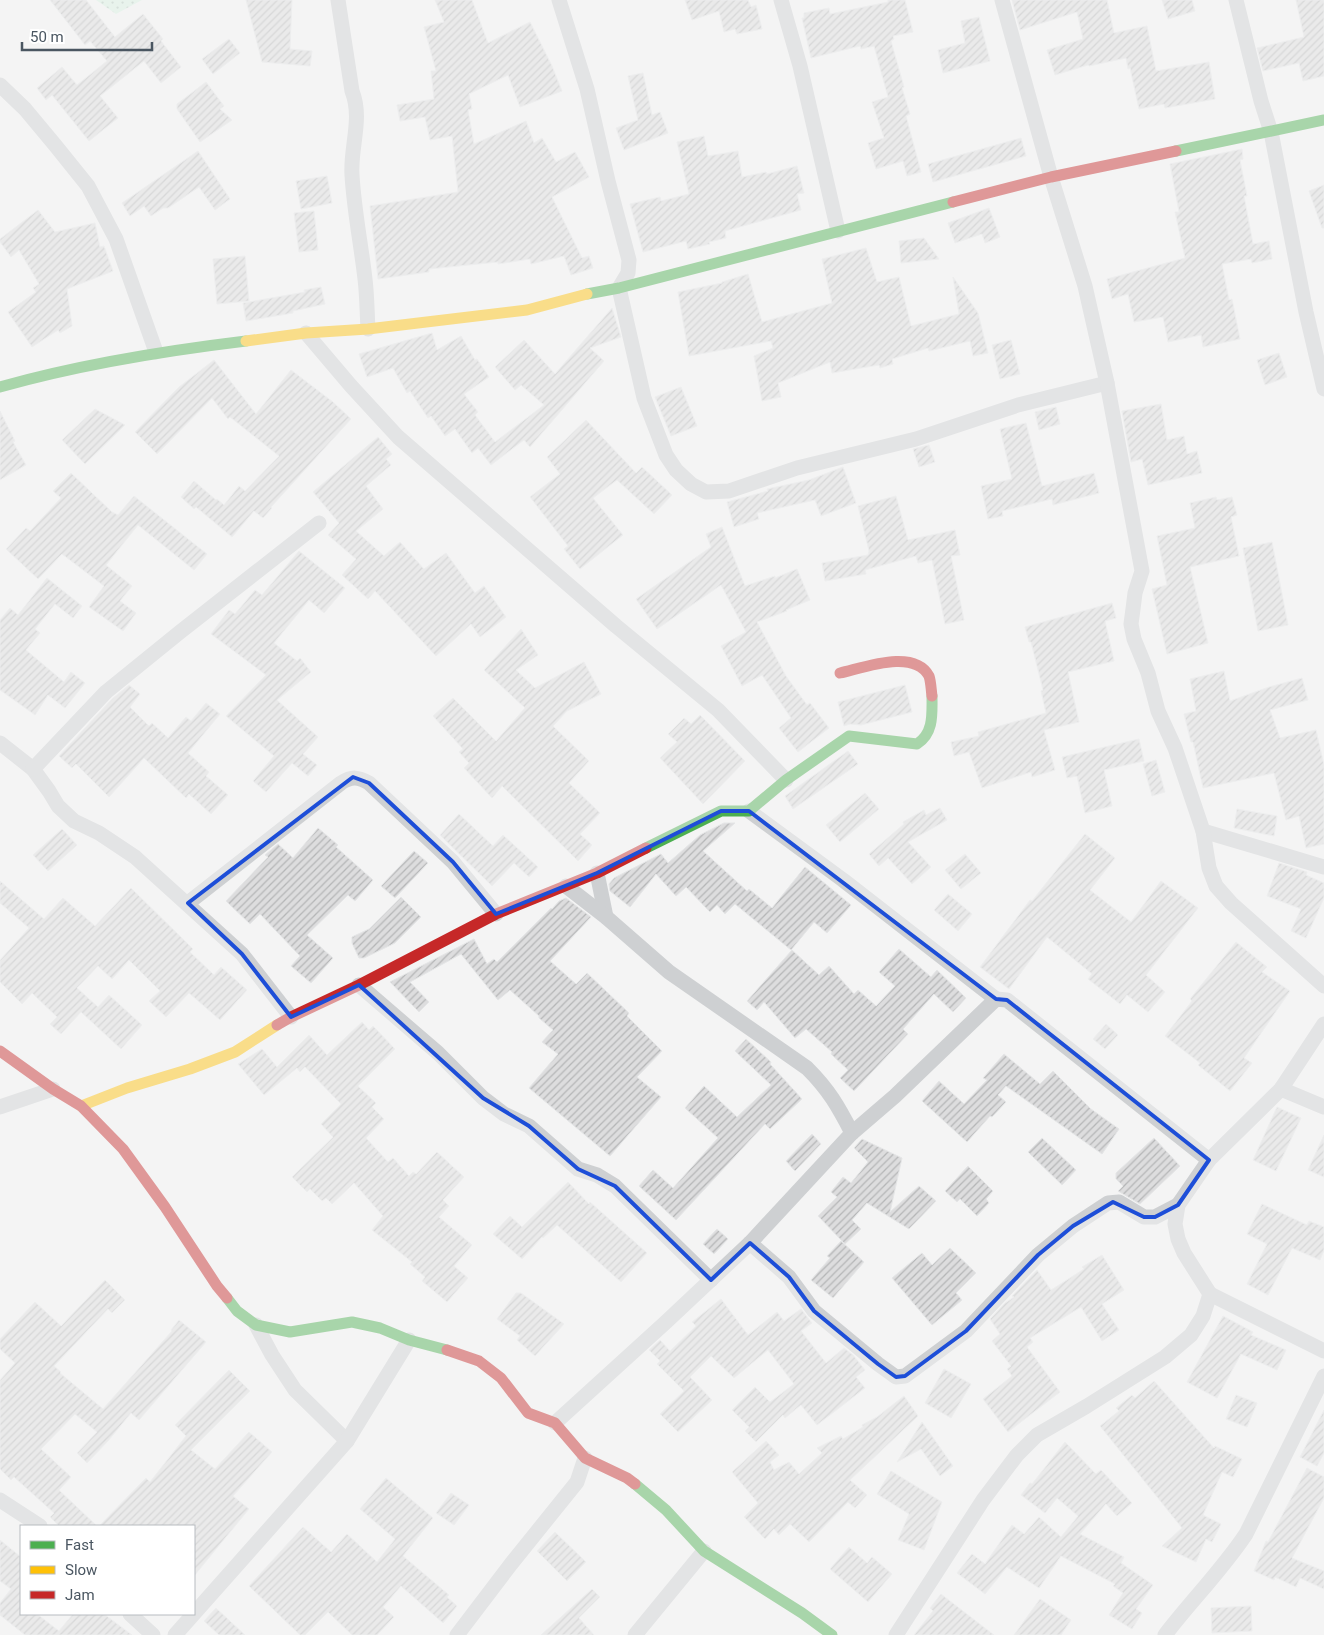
<svg xmlns="http://www.w3.org/2000/svg" width="1324" height="1635" font-family="Roboto,sans-serif">
	<defs>
		<pattern id="grass-dots" width="8" height="8" patternUnits="userSpaceOnUse" patternTransform="scale(1.25)"><rect width="8" height="8" fill="#d9f2e3"/><path d="M2 2h.1M6 6h.1" fill="none" stroke="#b2c7bb" stroke-width="1.8" stroke-linecap="round"/></pattern>
		<pattern id="building-hatch" width="6" height="6" patternUnits="userSpaceOnUse" patternTransform="scale(1.25)"><rect width="6" height="6" fill="#ddddde"/><path d="M-1 1l2-2M0 6l6-6M5 7l2-2" fill="none" stroke="#b5b6b7"/></pattern>
	</defs>
	<rect width="100%" height="100%" fill="#f4f4f4"/>
	<!-- grass -->
	<polygon fill="url(#grass-dots)" points="96,0 142,0 116,14"/>
	<!-- building -->
	<g fill="url(#building-hatch)" stroke="#e5e6e7">
		<polygon points="50,0 86,0 115,37 143,14 163,39 161,41 181,67 161,83 144,61 100,96 118,118 89,141 52,95 46,100 37,88 62,67 77,85 107,61 90,41 85,45"/>
		<polygon points="246,0 292,0 290,49 312,51 310,66 262,62"/>
		<polygon points="435,0 472,0 488,43 530,22 552,66 562,91 520,107 508,75 469,94 472,109 468,110 474,144 526,121 534,143 542,138 556,162 575,152 589,177 552,197 582,258 589,256 593,268 571,275 564,256 531,264 530,259 498,264 498,262 429,269 429,272 378,279 370,206 458,192 452,136 430,140 425,117 400,121 397,105 434,99 431,71 436,71 424,27 444,22"/>
		<polygon points="685,0 748,0 751,7 756,5 762,29 737,34 735,29 724,32 719,11 692,20"/>
		<polygon points="888,0 905,0 913,32 893,36 894,39 891,41 904,87 902,88 910,114 906,116 921,172 907,176 903,161 876,169 868,143 884,138 872,102 888,97 874,46 861,49 860,46 811,58 802,18 804,18 804,13 829,8 830,14 888,2"/>
		<polygon points="1012,0 1107,0 1114,33 1147,26 1156,71 1209,62 1215,99 1165,108 1164,104 1139,109 1130,68 1128,69 1126,58 1089,66 1088,65 1055,75 1047,50 1083,39 1077,12 1020,30"/>
		<polygon points="1162,0 1192,0 1195,11 1168,19"/>
		<polygon points="1296,0 1324,0 1324,76 1303,81 1299,63 1263,71 1257,48 1304,37"/>
		<polygon points="979,17 990,61 943,73 938,50 965,43 961,21"/>
		<polygon points="229,39 240,53 213,74 202,59"/>
		<polygon points="643,73 652,115 660,112 668,133 624,150 616,128 638,120 628,76"/>
		<polygon points="206,82 224,106 220,109 232,120 200,142 177,109 177,104"/>
		<polygon points="704,136 708,156 738,151 742,177 766,172 767,174 797,166 804,193 797,194 801,210 725,231 726,238 709,242 710,244 688,249 686,241 643,252 630,204 660,197 661,201 689,194 677,142"/>
		<polygon points="1021,138 1026,156 933,182 928,164"/>
		<polygon points="1242,149 1243,159 1240,160 1247,196 1244,196 1253,244 1269,241 1272,259 1252,263 1251,259 1222,264 1229,300 1232,299 1240,339 1203,347 1201,335 1168,342 1163,317 1134,322 1128,294 1112,299 1107,279 1185,258 1175,212 1179,212 1170,164"/>
		<polygon points="198,151 230,199 215,210 199,187 168,208 163,208 151,216 144,206 130,216 122,203"/>
		<polygon points="327,176 332,203 301,209 296,181"/>
		<polygon points="1324,185 1324,228 1322,228 1309,191"/>
		<polygon points="989,208 1000,237 985,243 982,234 955,243 948,223"/>
		<polygon points="38,210 55,232 95,223 100,247 104,246 113,271 67,289 72,326 60,333 58,330 32,347 8,312 36,292 33,288 39,284 19,250 11,257 0,242 0,239"/>
		<polygon points="314,211 318,250 299,252 294,213"/>
		<polygon points="924,238 939,259 901,263 899,241"/>
		<polygon points="866,248 877,282 899,277 911,326 959,314 953,277 978,313 988,353 973,356 970,341 929,351 928,348 892,359 893,364 880,368 879,365 832,373 830,362 778,383 781,397 762,401 754,356 773,348 771,341 689,356 678,292 722,283 722,282 748,274 762,322 832,303 822,259"/>
		<polygon points="245,256 249,301 217,304 213,259"/>
		<polygon points="321,287 325,304 293,311 293,313 246,321 243,303 305,292 304,290"/>
		<polygon points="612,308 621,337 590,348 604,361 530,447 524,440 491,465 478,448 472,453 455,429 445,436 431,416 428,418 410,391 407,393 393,368 367,377 359,354 432,333 437,350 461,336 475,360 477,359 489,377 464,394 478,412 475,415 495,442 544,405 521,385 515,390 495,367 524,340 555,374"/>
		<polygon points="1011,340 1020,374 1000,379 992,345"/>
		<polygon points="1279,353 1287,377 1265,385 1257,360"/>
		<polygon points="214,360 256,414 291,370 333,402 351,419 271,507 272,508 263,518 254,511 232,537 196,507 194,509 181,497 194,481 216,500 217,499 224,505 239,486 245,491 279,456 230,417 228,419 212,398 157,454 135,432 179,387"/>
		<polygon points="681,387 697,426 671,436 655,397"/>
		<polygon points="1161,404 1167,440 1184,436 1187,454 1197,451 1202,473 1148,485 1142,459 1131,462 1122,411"/>
		<polygon points="1056,407 1060,424 1039,430 1035,412"/>
		<polygon points="95,409 125,425 85,464 62,440"/>
		<polygon points="0,411 15,441 13,442 26,465 0,480"/>
		<polygon points="586,420 636,473 642,467 672,495 654,514 617,480 593,498 623,535 580,569 564,549 568,546 530,497 560,474 547,457"/>
		<polygon points="1026,423 1042,486 1094,473 1099,493 1053,505 1052,499 1002,511 1003,516 988,519 981,486 1012,479 1000,429"/>
		<polygon points="378,437 392,454 386,459 391,465 366,486 383,509 356,531 384,556 400,542 424,569 446,553 475,593 484,586 506,617 480,637 471,624 436,656 375,591 368,599 342,575 356,559 328,535 339,523 313,492"/>
		<polygon points="929,445 935,462 919,467 913,449"/>
		<polygon points="843,467 856,503 821,516 815,500 757,513 759,519 734,527 727,502 768,491 767,489 809,480"/>
		<polygon points="71,473 112,512 118,515 134,496 207,554 194,570 138,525 106,565 132,586 120,601 136,613 123,631 89,607 104,586 62,554 38,579 6,549 26,528 30,531 61,498 53,491"/>
		<polygon points="896,496 908,540 955,530 960,555 951,556 964,620 945,624 932,560 918,563 916,556 865,570 866,574 825,581 822,563 868,555 869,551 858,506"/>
		<polygon points="1216,497 1217,500 1232,497 1237,515 1231,517 1239,556 1190,567 1208,643 1167,654 1152,589 1167,585 1157,536 1195,528 1190,503"/>
		<polygon points="722,527 745,586 775,576 775,578 797,569 810,600 786,610 787,611 757,622 786,676 807,705 810,703 829,728 798,752 779,728 791,718 762,675 742,686 721,646 746,632 721,585 657,629 636,599 711,547 706,534"/>
		<polygon points="1272,542 1288,625 1258,631 1243,548"/>
		<polygon points="299,551 345,588 324,613 309,600 274,643 297,661 300,658 311,672 277,700 318,737 303,754 317,765 308,776 292,763 266,792 253,781 274,756 226,716 266,675 211,634 229,610 235,614 255,590 262,595"/>
		<polygon points="47,578 82,606 73,618 55,604 35,629 40,633 26,650 64,682 71,672 85,683 65,708 48,695 35,715 0,690 0,620 10,608 18,615"/>
		<polygon points="1112,603 1116,618 1105,621 1114,661 1068,672 1079,722 1044,730 1055,770 1032,777 1031,772 982,788 969,752 954,756 951,742 979,736 978,732 1046,713 1041,691 1043,690 1031,642 1029,642 1025,627"/>
		<polygon points="521,629 538,655 516,670 535,688 584,662 601,694 567,711 553,726 589,761 569,783 600,813 580,834 592,845 578,861 502,786 492,798 464,768 469,763 459,752 463,749 433,716 453,698 496,741 525,708 484,670"/>
		<polygon points="1224,671 1230,701 1269,687 1302,678 1308,700 1270,710 1280,738 1316,730 1324,765 1324,844 1306,848 1299,816 1286,820 1274,773 1203,788 1193,742 1191,742 1184,714 1196,711 1190,679"/>
		<polygon points="129,685 140,694 130,707 149,726 152,723 168,738 186,717 191,721 206,703 220,714 188,753 209,772 206,776 228,795 211,814 189,794 186,798 144,758 109,797 76,764 72,768 59,756 112,699"/>
		<polygon points="905,685 912,712 861,725 850,724 844,726 838,702"/>
		<polygon points="700,715 745,761 703,804 660,758 677,742 668,734 684,718 691,724"/>
		<polygon points="1139,739 1144,761 1104,770 1112,806 1085,813 1077,776 1067,778 1062,757"/>
		<polygon points="848,751 858,764 793,809 785,796"/>
		<polygon points="1156,760 1165,792 1152,796 1143,764"/>
		<polygon points="865,793 879,809 840,842 826,825"/>
		<polygon points="940,808 947,820 908,842 931,867 912,884 888,858 879,866 869,854 904,824 903,822 924,810 926,815"/>
		<polygon points="1237,809 1277,816 1274,836 1234,828"/>
		<polygon points="459,814 493,846 503,835 538,867 529,877 514,863 492,886 440,835"/>
		<polygon points="724,823 735,823 703,851 747,891 749,889 772,908 805,867 851,905 827,933 814,922 791,950 735,904 725,914 717,905 710,912 686,887 676,896 656,874 630,907 610,891 609,884 614,878 661,854 668,863 700,835"/>
		<polygon points="318,828 338,845 336,847 373,880 355,901 348,895 307,935 333,958 311,983 291,966 300,956 260,914 250,924 226,901 268,857 265,855 278,844 293,858"/>
		<polygon points="62,829 77,845 48,871 33,855"/>
		<polygon points="1085,834 1115,858 1090,890 1131,922 1161,881 1198,908 1146,975 1165,992 1148,1012 1127,995 1120,1004 1088,979 1092,974 1047,937 1009,989 980,967 1030,900 1032,901"/>
		<polygon points="414,851 428,863 395,898 381,886"/>
		<polygon points="965,854 981,873 961,889 945,870"/>
		<polygon points="1279,863 1307,872 1306,875 1324,883 1324,898 1306,938 1291,931 1301,909 1267,896"/>
		<polygon points="0,881 44,919 63,898 95,926 131,888 193,949 190,952 214,975 221,967 247,990 220,1020 189,993 166,1017 149,1001 160,991 129,960 112,979 98,966 77,988 98,1007 109,995 142,1025 121,1049 81,1012 61,1034 50,1024 57,1017 32,993 22,1004 0,982 0,960 29,928 0,903"/>
		<polygon points="948,894 972,914 958,931 934,910"/>
		<polygon points="401,897 421,917 395,943 364,958 359,958 352,943 352,937 369,929"/>
		<polygon points="566,898 591,917 550,961 576,984 587,973 629,1013 627,1016 662,1051 637,1077 661,1097 610,1156 529,1088 558,1054 542,1042 553,1030 539,1018 539,1016 510,990 498,1000 461,954 410,982 429,1002 419,1012 390,982 474,939 487,964 494,959 497,962 551,908 552,909 559,901"/>
		<polygon points="1236,942 1267,967 1262,972 1290,991 1244,1058 1252,1063 1230,1091 1198,1065 1200,1063 1165,1036 1192,1001 1190,999"/>
		<polygon points="899,949 931,977 937,970 966,998 953,1012 934,994 903,1029 908,1034 854,1091 840,1078 848,1070 831,1054 832,1052 806,1029 795,1038 764,1002 757,1010 747,1001 792,950 819,975 829,966 854,994 858,990 876,1006 895,986 879,972"/>
		<polygon points="362,1022 369,1030 373,1026 395,1049 358,1086 376,1103 372,1107 384,1119 366,1138 388,1162 393,1158 409,1176 413,1172 416,1174 437,1152 464,1177 443,1200 449,1206 439,1217 472,1245 454,1266 468,1278 447,1302 422,1281 425,1277 410,1264 412,1262 372,1230 383,1216 354,1183 332,1204 326,1198 322,1201 310,1189 307,1192 292,1177 333,1137 321,1124 341,1104 305,1067 300,1072 297,1068 264,1095 238,1064 262,1049 277,1067 309,1035 327,1055"/>
		<polygon points="1106,1024 1118,1035 1105,1049 1093,1039"/>
		<polygon points="746,1039 771,1062 770,1064 802,1099 770,1129 765,1124 676,1220 639,1186 653,1170 673,1188 718,1138 685,1108 704,1086 737,1117 771,1085 735,1051"/>
		<polygon points="1004,1054 1040,1084 1053,1071 1091,1109 1119,1129 1102,1154 1006,1086 998,1095 1006,1102 992,1117 990,1116 967,1142 922,1101 939,1081 964,1104 987,1080 983,1078"/>
		<polygon points="1277,1107 1301,1118 1276,1171 1253,1160"/>
		<polygon points="812,1134 821,1144 795,1171 786,1161"/>
		<polygon points="1324,1135 1324,1177 1308,1170"/>
		<polygon points="1042,1138 1076,1170 1062,1185 1028,1152"/>
		<polygon points="1154,1138 1180,1166 1140,1204 1118,1191 1123,1186 1116,1179 1116,1173"/>
		<polygon points="862,1139 902,1158 890,1212 919,1186 936,1201 909,1229 867,1203 852,1220 861,1229 845,1244 818,1216 837,1197 831,1192 843,1177 851,1183 868,1162 854,1148"/>
		<polygon points="968,1166 993,1191 986,1199 989,1203 977,1216 960,1199 957,1202 945,1191"/>
		<polygon points="568,1182 589,1204 590,1202 647,1253 621,1282 557,1225 543,1238 542,1237 522,1259 493,1234 510,1216 522,1227"/>
		<polygon points="1262,1204 1307,1225 1309,1221 1324,1227 1324,1250 1320,1260 1292,1248 1268,1295 1247,1284 1267,1244 1247,1234"/>
		<polygon points="717,1229 728,1239 714,1254 703,1244"/>
		<polygon points="841,1241 864,1262 833,1298 811,1280 830,1258 827,1256"/>
		<polygon points="950,1248 976,1273 956,1293 962,1300 932,1325 892,1278 922,1253 932,1265"/>
		<polygon points="1102,1255 1124,1290 1102,1304 1119,1330 1102,1341 1081,1307 1030,1338 1033,1342 1027,1347 1060,1392 1008,1432 983,1399 1012,1376 1007,1369 1011,1366 992,1341 1000,1334 990,1319 1005,1303 1014,1297 1012,1296 1037,1270 1051,1290 1084,1269 1082,1267"/>
		<polygon points="105,1280 125,1300 112,1313 108,1309 54,1366 61,1372 60,1373 103,1409 172,1331 171,1330 179,1320 206,1342 139,1420 131,1413 108,1441 87,1463 77,1453 97,1432 75,1414 41,1449 71,1477 59,1490 97,1526 59,1526 50,1517 54,1513 14,1477 11,1480 0,1469 0,1380 15,1363 0,1349 0,1339 35,1302 61,1326"/>
		<polygon points="516,1293 521,1293 564,1324 535,1356 517,1340 520,1336 497,1319"/>
		<polygon points="721,1299 748,1335 777,1312 784,1321 801,1309 812,1323 801,1331 826,1363 844,1348 853,1355 865,1370 856,1377 865,1388 817,1425 801,1405 785,1418 783,1415 756,1442 745,1431 749,1427 732,1410 755,1387 770,1402 794,1384 768,1350 734,1378 711,1356 690,1377 712,1400 678,1432 660,1414 684,1391 657,1364 660,1361 649,1350 660,1340 670,1351 696,1326 692,1322"/>
		<polygon points="1223,1316 1253,1332 1251,1335 1286,1350 1277,1370 1241,1354 1217,1398 1187,1382"/>
		<polygon points="944,1369 971,1384 951,1418 925,1403"/>
		<polygon points="229,1370 250,1391 191,1450 215,1469 249,1432 272,1452 233,1496 249,1509 194,1576 194,1526 99,1526 146,1478 150,1482 186,1436 175,1425"/>
		<polygon points="1154,1381 1214,1448 1215,1446 1242,1459 1233,1477 1222,1472 1203,1515 1221,1524 1212,1542 1206,1539 1196,1562 1162,1546 1182,1528 1100,1426 1119,1411 1116,1408 1132,1395 1135,1398"/>
		<polygon points="1236,1395 1257,1403 1247,1427 1226,1419"/>
		<polygon points="904,1396 918,1416 850,1480 867,1495 855,1508 848,1502 809,1542 790,1524 779,1535 774,1529 765,1539 744,1517 758,1503 732,1472 766,1441 779,1455 770,1462 774,1470 789,1462 799,1474 822,1453 817,1448 841,1436 843,1439 863,1427 862,1425 877,1417"/>
		<polygon points="1324,1410 1324,1453 1317,1466 1300,1457"/>
		<polygon points="922,1422 953,1466 940,1476 921,1449 897,1462"/>
		<polygon points="1065,1442 1096,1474 1101,1470 1132,1503 1117,1516 1106,1504 1080,1534 1124,1557 1121,1563 1153,1585 1136,1609 1142,1613 1132,1629 1109,1615 1123,1593 1113,1586 1115,1584 1061,1556 1039,1588 1007,1567 985,1594 957,1573 972,1554 985,1564 1012,1525 1024,1534 1039,1517 1061,1537 1078,1516 1057,1498 1045,1513 1021,1495 1030,1483 1032,1484"/>
		<polygon points="1307,1468 1324,1477 1324,1498 1292,1558 1324,1571 1324,1589 1300,1578 1296,1587 1275,1577 1274,1580 1254,1571 1266,1541 1268,1542"/>
		<polygon points="891,1471 942,1502 924,1550 898,1540 909,1514 877,1494"/>
		<polygon points="386,1478 433,1518 403,1556 449,1595 447,1597 457,1606 443,1623 401,1586 383,1607 394,1617 377,1635 352,1635 328,1612 305,1635 300,1635 249,1586 303,1527 331,1552 347,1534 377,1562 395,1539 360,1509"/>
		<polygon points="451,1493 469,1505 454,1525 436,1513"/>
		<polygon points="555,1532 586,1562 567,1581 537,1551"/>
		<polygon points="0,1540 21,1557 21,1614 37,1614 59,1631 73,1614 104,1614 132,1635 25,1635 0,1615 0,1603 11,1589 0,1581"/>
		<polygon points="849,1547 867,1563 872,1557 892,1574 868,1602 830,1569"/>
		<polygon points="592,1589 600,1597 579,1618 594,1635 541,1635"/>
		<polygon points="941,1594 994,1635 914,1635 933,1611 930,1608"/>
		<polygon points="1040,1599 1071,1620 1061,1635 1014,1635"/>
		<polygon points="1251,1606 1252,1631 1212,1633 1211,1608"/>
		<polygon points="216,1608 245,1635 219,1635 204,1621"/>
	</g>
	<g fill="none" stroke-linecap="round" stroke-linejoin="round">
		<!-- street -->
		<g stroke="#ced0d2" stroke-width="15">
			<path d="M338,0L352,91C363,119 350,147 352,175C354,210 361,244 365,279C367,295 367,312 368,329"/>
			<polyline points="559,0 587,89 608,181 629,260 628,273 619,288 644,398 666,455 676,470 691,484 706,492 729,491 797,468 916,439 1018,405 1107,383"/>
			<polyline points="781,0 800,66 838,231"/>
			<polyline points="1002,0 1051,177 1085,286 1107,383 1142,571 1135,593 1133,609 1131,624 1134,639 1148,673 1158,711 1175,748 1203,831 1324,867"/>
			<polyline points="1236,0 1261,101 1271,132 1306,312 1324,389"/>
			<polyline points="0,85 25,109 55,145 88,186 116,239 156,352"/>
			<polyline points="306,333 351,386 398,437 616,626 718,710 786,780"/>
			<polyline points="0,743 33,769 49,791 58,806 74,821 99,833 135,857 242,954 291,1017"/>
			<polyline points="33,769 106,692 180,632 319,523"/>
			<polyline points="749,811 843,880 996,999"/>
			<polyline points="1203,831 1209,868 1216,886 1231,903 1324,986"/>
			<polyline points="597,873 606,917"/>
			<path d="M566,886L606,917L669,972L807,1068C829,1090 838,1106 852,1133"/>
			<path d="M188,903L341,783C352,776 358,777 369,783L453,862L496,914"/>
			<polyline points="359,985 438,1053 483,1098 504,1114 529,1126 578,1169 597,1175 615,1186 711,1280"/>
			<polyline points="1281,1089 1324,1107"/>
			<polyline points="0,1107 53,1089"/>
			<polyline points="750,1243 789,1277 814,1311 878,1364 896,1377 905,1376 966,1331 1038,1255 1073,1226 1108,1203 1119,1202 1144,1217 1155,1217 1178,1205"/>
			<polyline points="1210,1294 1324,1351"/>
			<polyline points="256,1325 272,1355 295,1390 347,1441"/>
			<polyline points="555,1423 666,1322 750,1243 852,1133 895,1096 996,999 1007,1000 1209,1160"/>
			<polyline points="0,1500 40,1526"/>
			<polyline points="130,1614 153,1635"/>
			<polyline points="175,1635 347,1441 409,1340"/>
			<polyline points="457,1635 511,1564 577,1482 585,1458"/>
			<polyline points="635,1635 704,1551"/>
			<polyline points="896,1635 983,1500 1017,1455 1037,1435 1087,1406 1165,1357 1191,1335 1203,1316 1210,1294 1184,1253 1178,1239 1175,1224 1178,1205 1209,1160 1281,1089 1324,1024"/>
			<path d="M1165,1635C1191,1601 1222,1570 1246,1534L1324,1376"/>
		</g>
		<!-- fast -->
		<g stroke="#4caf50" stroke-width="11">
			<polyline points="1176,151 1324,120"/>
			<polyline points="587,294 619,288 953,202"/>
			<path d="M0,387C81,364 163,351 246,341"/>
			<path d="M646,848L721,811H749L786,780L849,736L917,744C934,733 932,714 932,696"/>
			<polyline points="227,1298 237,1311 256,1325 290,1332 352,1322 380,1328 409,1340 447,1350"/>
			<polyline points="635,1484 666,1510 704,1551 802,1613 832,1635"/>
		</g>
		<!-- slow -->
		<g stroke="#ffc107" stroke-width="11">
			<polyline points="246,341 306,333 368,329 527,310 587,294"/>
			<polyline points="81,1106 127,1088 190,1069 235,1052 277,1025"/>
		</g>
		<!-- jam -->
		<g stroke="#c62828" stroke-width="11">
			<polyline points="953,202 1051,177 1176,151"/>
			<path d="M840,673C863,668 914,648 929,676C931,682 931,689 932,696"/>
			<polyline points="277,1025 291,1017 359,985 496,914 597,873 646,848"/>
			<polyline points="0,1051 53,1089 81,1106 123,1149 165,1207 217,1286 227,1298"/>
			<polyline points="447,1350 479,1361 501,1378 528,1413 555,1423 585,1458 627,1478 635,1484"/>
		</g>
	</g>
	<!-- marked area -->
	<path d="M0 0H1324V1635H0ZM353,777L369,783L453,862L496,914L597,873L721,811H749L996,999L1007,1000L1209,1160L1178,1205L1155,1217H1144L1113,1202L1073,1226L1038,1255L966,1331L905,1376L896,1377L878,1364L814,1311L789,1277L750,1243L711,1280L615,1186L578,1169L529,1126L483,1098L359,985L291,1017L242,954L188,903Z" fill="#f4f4f4" fill-opacity=".55" fill-rule="evenodd"/>
	<path fill="none" stroke="#1d4ed8" stroke-width="4" stroke-linejoin="round" d="M353,777L369,783L453,862L496,914L597,873L721,811H749L996,999L1007,1000L1209,1160L1178,1205L1155,1217H1144L1113,1202L1073,1226L1038,1255L966,1331L905,1376L896,1377L878,1364L814,1311L789,1277L750,1243L711,1280L615,1186L578,1169L529,1126L483,1098L359,985L291,1017L242,954L188,903Z"/>
	<!-- legend -->
	<rect x="20" y="1525" width="175" height="90" fill="#ffffff" stroke="#b7bbc0"/>
	<rect x="30" y="1541" width="25" height="8" fill="#4caf50" stroke="#b7bbc0"/>
	<text x="65" y="1550" font-size="15" fill="#4a5661">Fast</text>
	<rect x="30" y="1566" width="25" height="8" fill="#ffc107" stroke="#b7bbc0"/>
	<text x="65" y="1575" font-size="15" fill="#4a5661">Slow</text>
	<rect x="30" y="1591" width="25" height="8" fill="#c62828" stroke="#b7bbc0"/>
	<text x="65" y="1600" font-size="15" fill="#4a5661">Jam</text>
	<!-- scale -->
	<path d="M22 42v8h130v-8" fill="none" stroke="#4a5661" stroke-width="2.5"/>
	<text x="30" y="42" font-size="15" fill="#4a5661" stroke="#ffffff" stroke-width="4" paint-order="stroke">50 m</text>
</svg>
